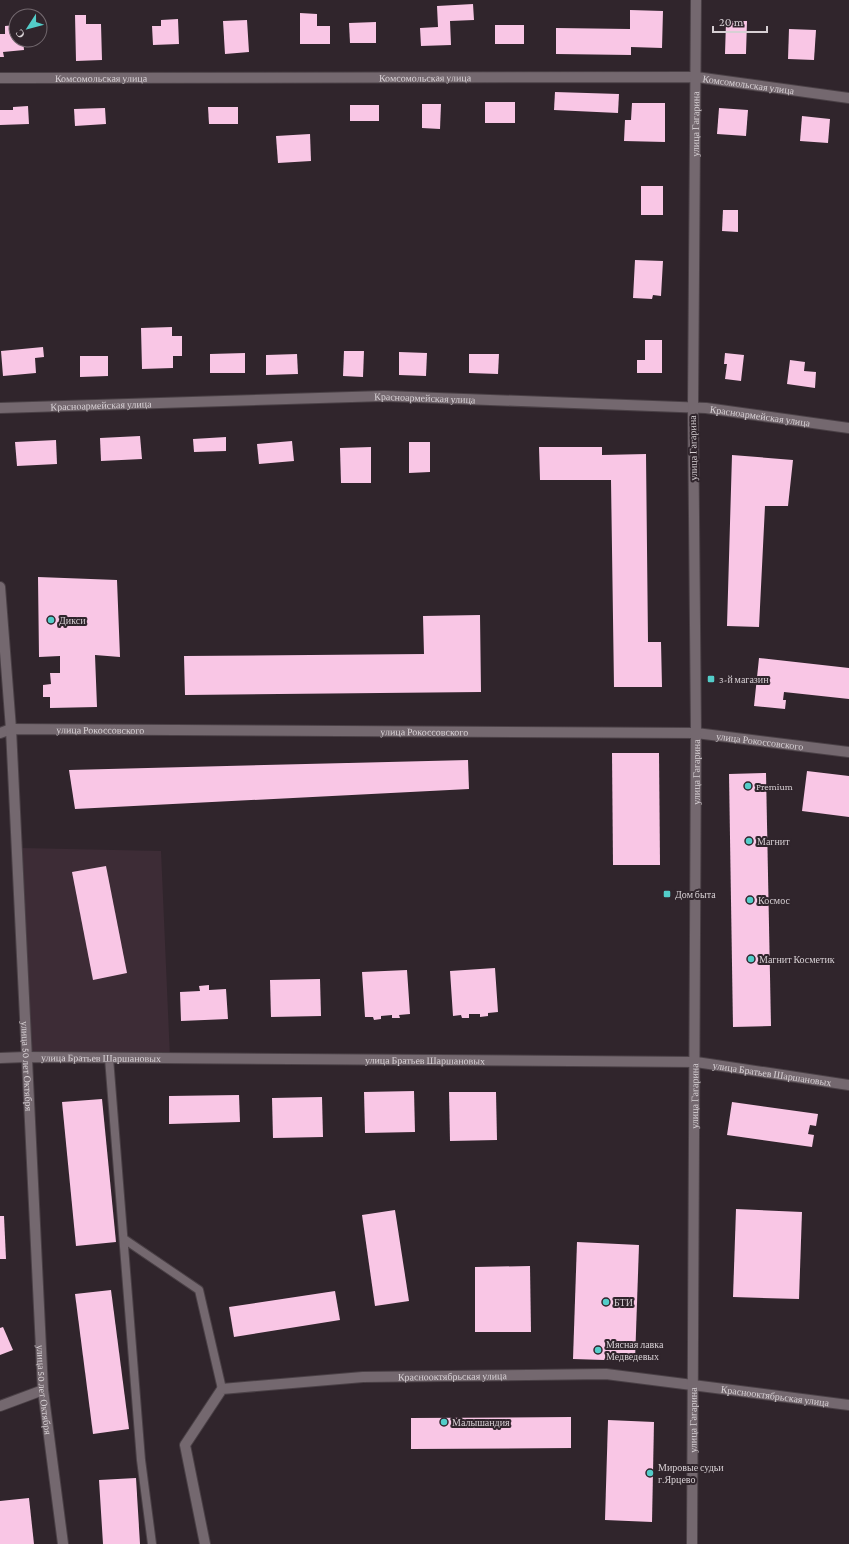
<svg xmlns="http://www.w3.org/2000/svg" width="849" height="1544" font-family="'Crimson Pro',serif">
	<rect width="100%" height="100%" fill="#30252c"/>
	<!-- built -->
	<polygon fill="#3d2c36" points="22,848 161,851 170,1058 26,1057"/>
	<!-- building -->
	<g fill="#f9c6e5">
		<polygon points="473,4 474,20 450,21 451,45 421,46 420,28 438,27 437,6"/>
		<polygon points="630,10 663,11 662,48 631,47 631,55 556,54 556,28 630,29"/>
		<polygon points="300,13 317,14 317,26 330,26 330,44 300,44"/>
		<polygon points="75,15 86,15 86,24 101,24 102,60 76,61"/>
		<polygon points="178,19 179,44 153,45 152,26 161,26 161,20"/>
		<polygon points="247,20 249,52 225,54 223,21"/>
		<polygon points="726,21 747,21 746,54 725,54"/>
		<polygon points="376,22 376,43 350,43 349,23"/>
		<polygon points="16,25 16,40 23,40 24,50 3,52 4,57 0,57 0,34 5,34 5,26"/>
		<rect x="495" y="25" width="29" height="19"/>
		<polygon points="789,29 816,30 814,60 788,59"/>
		<polygon points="555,92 619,94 618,113 554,110"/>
		<rect x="485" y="102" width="30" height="21"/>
		<polygon points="632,103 665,103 665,142 624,141 625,120 631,120"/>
		<polygon points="422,104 441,104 440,129 422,128"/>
		<rect x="350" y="105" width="29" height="16"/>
		<polygon points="28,106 29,124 0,125 0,110 13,110 13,107"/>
		<polygon points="208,107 238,107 238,124 209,124"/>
		<polygon points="105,108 106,124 75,126 74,109"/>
		<polygon points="719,108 748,110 746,136 717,134"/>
		<polygon points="802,116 830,119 828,143 800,141"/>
		<polygon points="310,134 311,161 278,163 276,136"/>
		<rect x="641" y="186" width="22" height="29"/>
		<polygon points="723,210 738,210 738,232 722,231"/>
		<polygon points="635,260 663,261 661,296 653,295 652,299 633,298"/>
		<polygon points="172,327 172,336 182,336 182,356 173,356 173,368 142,369 141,328"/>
		<polygon points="645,340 662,340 662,373 637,373 637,360 645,360"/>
		<polygon points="43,347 44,357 35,358 36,373 3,376 1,351"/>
		<polygon points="344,351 364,351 363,377 343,376"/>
		<polygon points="399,352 427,353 426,376 399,375"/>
		<polygon points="245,353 245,373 210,373 210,354"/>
		<polygon points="725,353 744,355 741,381 725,379 727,364 724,364"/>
		<polygon points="297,354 298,374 266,375 266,355"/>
		<polygon points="469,354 499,354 498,374 469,373"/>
		<polygon points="80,356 108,356 108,376 80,377"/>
		<polygon points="790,360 805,362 804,371 816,372 815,388 787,384"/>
		<polygon points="140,436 142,459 101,461 100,438"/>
		<polygon points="226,437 226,451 194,452 193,439"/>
		<polygon points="56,440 57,464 17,466 15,442"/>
		<polygon points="292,441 294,461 259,464 257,444"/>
		<polygon points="409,442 430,442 430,472 409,473"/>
		<polygon points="371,447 371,483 341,483 340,448"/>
		<polygon points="539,447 602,447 602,455 646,454 648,642 661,642 662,687 614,687 611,480 540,480"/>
		<polygon points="732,455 793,460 788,506 765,506 759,627 727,626"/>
		<polygon points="38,577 117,580 120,657 95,655 97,707 50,708 50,697 43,697 43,685 51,684 50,673 60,673 60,656 39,657"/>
		<polygon points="480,615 481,692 185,695 184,656 424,654 423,616"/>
		<polygon points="759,658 849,668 849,699 784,692 783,700 786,700 785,709 754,706"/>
		<polygon points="612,753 659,753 660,865 613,865"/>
		<polygon points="468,760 469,789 75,809 69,770"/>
		<polygon points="807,771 849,776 849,817 802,811"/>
		<polygon points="766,773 771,1026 733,1027 729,774"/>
		<polygon points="106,866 127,973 93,980 72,872"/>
		<polygon points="495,968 498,1012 488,1013 488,1016 480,1017 480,1014 469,1014 469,1018 462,1018 461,1015 453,1016 450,971"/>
		<polygon points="407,970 410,1014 399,1015 400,1018 392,1018 392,1015 381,1016 381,1019 374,1020 373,1017 365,1017 362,972"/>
		<polygon points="320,979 321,1016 271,1017 270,980"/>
		<polygon points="209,985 209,990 226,989 228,1019 181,1021 180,992 200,991 199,986"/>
		<polygon points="414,1091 415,1132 365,1133 364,1092"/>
		<polygon points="449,1092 496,1092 497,1140 450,1141"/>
		<polygon points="239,1095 240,1122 169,1124 169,1096"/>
		<polygon points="322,1097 323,1137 273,1138 272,1098"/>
		<polygon points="102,1099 116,1242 76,1246 62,1102"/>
		<polygon points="732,1102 818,1114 816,1126 810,1125 808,1134 814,1135 812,1147 727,1135"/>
		<polygon points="736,1209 802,1212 799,1299 733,1297"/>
		<polygon points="395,1210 409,1301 375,1306 362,1215"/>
		<polygon points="0,1216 4,1216 6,1259 0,1259"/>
		<polygon points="577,1242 639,1245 635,1361 573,1359"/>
		<polygon points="530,1266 531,1332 475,1332 475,1267"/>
		<polygon points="111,1290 129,1429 93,1434 75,1294"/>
		<polygon points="335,1291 340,1320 234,1337 229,1307"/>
		<polygon points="3,1327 13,1350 0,1355 0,1328"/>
		<polygon points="571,1417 571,1448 411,1449 411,1418"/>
		<polygon points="608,1420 654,1422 652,1522 605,1520"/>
		<polygon points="136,1478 140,1544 103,1544 99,1480"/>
		<polygon points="29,1498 34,1544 0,1544 0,1501"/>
	</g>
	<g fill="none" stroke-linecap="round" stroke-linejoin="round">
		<defs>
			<g id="lane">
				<polyline points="109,1058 141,1460 152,1544"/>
				<polyline points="124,1239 199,1290 222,1389"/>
			</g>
			<g id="street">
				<path id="s1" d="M0,78L696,77L849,98"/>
				<path id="s2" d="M0,408L384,396L706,408L849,428"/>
				<path id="s3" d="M0,733L11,729L696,733L849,752"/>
				<path id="s4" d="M0,1058L26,1057L696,1062L849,1085"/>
				<path id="s5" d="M205,1544L185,1445L222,1389L363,1377L606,1374L849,1405"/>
				<path id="s6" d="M692,1544L696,733L693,407L696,0"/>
			</g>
			<g id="secondary">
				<path id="s7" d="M0,587L11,729L43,1390L63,1544"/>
				<polyline points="0,1406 43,1390"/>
			</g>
		</defs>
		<!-- lane casing -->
		<use href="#lane" stroke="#4a4046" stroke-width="10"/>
		<!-- street casing -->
		<use href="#street" stroke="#4a4046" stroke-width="12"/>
		<!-- secondary casing -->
		<use href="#secondary" stroke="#4a4046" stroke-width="12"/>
		<!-- lane -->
		<use href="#lane" stroke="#74686f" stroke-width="8"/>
		<!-- street -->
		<use href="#street" stroke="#74686f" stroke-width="10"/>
		<!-- secondary -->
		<use href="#secondary" stroke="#74686f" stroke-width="10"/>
	</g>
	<!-- markers -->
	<g fill="#53cdc9" stroke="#30252c" stroke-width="1.5">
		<circle cx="51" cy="620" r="4"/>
		<rect x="707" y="675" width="8" height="8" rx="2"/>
		<circle cx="748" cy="786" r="4"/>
		<circle cx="749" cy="841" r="4"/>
		<rect x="663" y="890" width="8" height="8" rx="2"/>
		<circle cx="750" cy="900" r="4"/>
		<circle cx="751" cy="959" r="4"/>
		<circle cx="606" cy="1302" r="4"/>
		<circle cx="598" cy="1350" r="4"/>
		<circle cx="444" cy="1422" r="4"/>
		<circle cx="650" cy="1473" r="4"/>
	</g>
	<g text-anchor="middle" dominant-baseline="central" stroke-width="4" stroke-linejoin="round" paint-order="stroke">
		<!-- street labels -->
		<g font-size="10" fill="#d7d0d4" stroke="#30252c">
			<text stroke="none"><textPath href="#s1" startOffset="101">Комсомольская улица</textPath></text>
			<text stroke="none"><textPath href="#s1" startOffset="425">Комсомольская улица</textPath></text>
			<text stroke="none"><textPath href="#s1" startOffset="749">Комсомольская улица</textPath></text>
			<text stroke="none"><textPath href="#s6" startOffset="1420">улица Гагарина</textPath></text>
			<text stroke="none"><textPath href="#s2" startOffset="425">Красноармейская улица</textPath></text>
			<text stroke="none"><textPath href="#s2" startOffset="101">Красноармейская улица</textPath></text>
			<text stroke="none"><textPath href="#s2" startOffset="761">Красноармейская улица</textPath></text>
			<text transform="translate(693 448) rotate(-91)">улица Гагарина</text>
			<text stroke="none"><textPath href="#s3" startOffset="101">улица Рокоссовского</textPath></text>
			<text stroke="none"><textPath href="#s3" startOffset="425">улица Рокоссовского</textPath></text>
			<text stroke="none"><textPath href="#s3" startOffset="761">улица Рокоссовского</textPath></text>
			<text stroke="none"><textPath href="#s6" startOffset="772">улица Гагарина</textPath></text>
			<text stroke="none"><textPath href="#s4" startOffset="101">улица Братьев Шаршановых</textPath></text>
			<text stroke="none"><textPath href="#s4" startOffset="425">улица Братьев Шаршановых</textPath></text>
			<text stroke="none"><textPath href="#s7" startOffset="480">улица 50 лет Октября</textPath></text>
			<text stroke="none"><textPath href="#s4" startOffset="773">улица Братьев Шаршановых</textPath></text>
			<text stroke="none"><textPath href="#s6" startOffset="448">улица Гагарина</textPath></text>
			<text stroke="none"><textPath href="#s5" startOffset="399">Краснооктябрьская улица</textPath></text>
			<text stroke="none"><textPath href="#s7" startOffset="804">улица 50 лет Октября</textPath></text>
			<text stroke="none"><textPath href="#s5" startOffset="723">Краснооктябрьская улица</textPath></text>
			<text stroke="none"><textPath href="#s6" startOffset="124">улица Гагарина</textPath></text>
		</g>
		<!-- poi labels -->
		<g font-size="10" fill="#d7d0d4" stroke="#30252c" text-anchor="start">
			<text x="59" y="620">Дикси</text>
			<text x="719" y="679">3-й магазин</text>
			<text x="756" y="786">Premium</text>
			<text x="757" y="841">Магнит</text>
			<text x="675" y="894">Дом быта</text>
			<text x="758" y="900">Космос</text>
			<text x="759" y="959">Магнит Косметик</text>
			<text x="614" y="1302">БТИ</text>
			<text x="606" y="1344">Мясная лавка<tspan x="606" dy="12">Медведевых</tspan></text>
			<text x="452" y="1422">Малышандия</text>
			<text x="658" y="1467">Мировые судьи<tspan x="658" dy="12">г.Ярцево</tspan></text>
		</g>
	</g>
	<!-- north arrow -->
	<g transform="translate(28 28) rotate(234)"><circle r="19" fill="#30252c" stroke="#73696f"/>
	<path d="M0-3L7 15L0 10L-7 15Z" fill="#53cdc9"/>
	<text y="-6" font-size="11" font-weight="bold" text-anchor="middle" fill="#d7d0d4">С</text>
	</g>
	<!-- scale -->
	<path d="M713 26v6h54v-6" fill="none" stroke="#d7d0d4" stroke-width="2"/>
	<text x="719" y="26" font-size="12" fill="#d7d0d4" stroke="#30252c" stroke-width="3" paint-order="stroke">20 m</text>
</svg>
